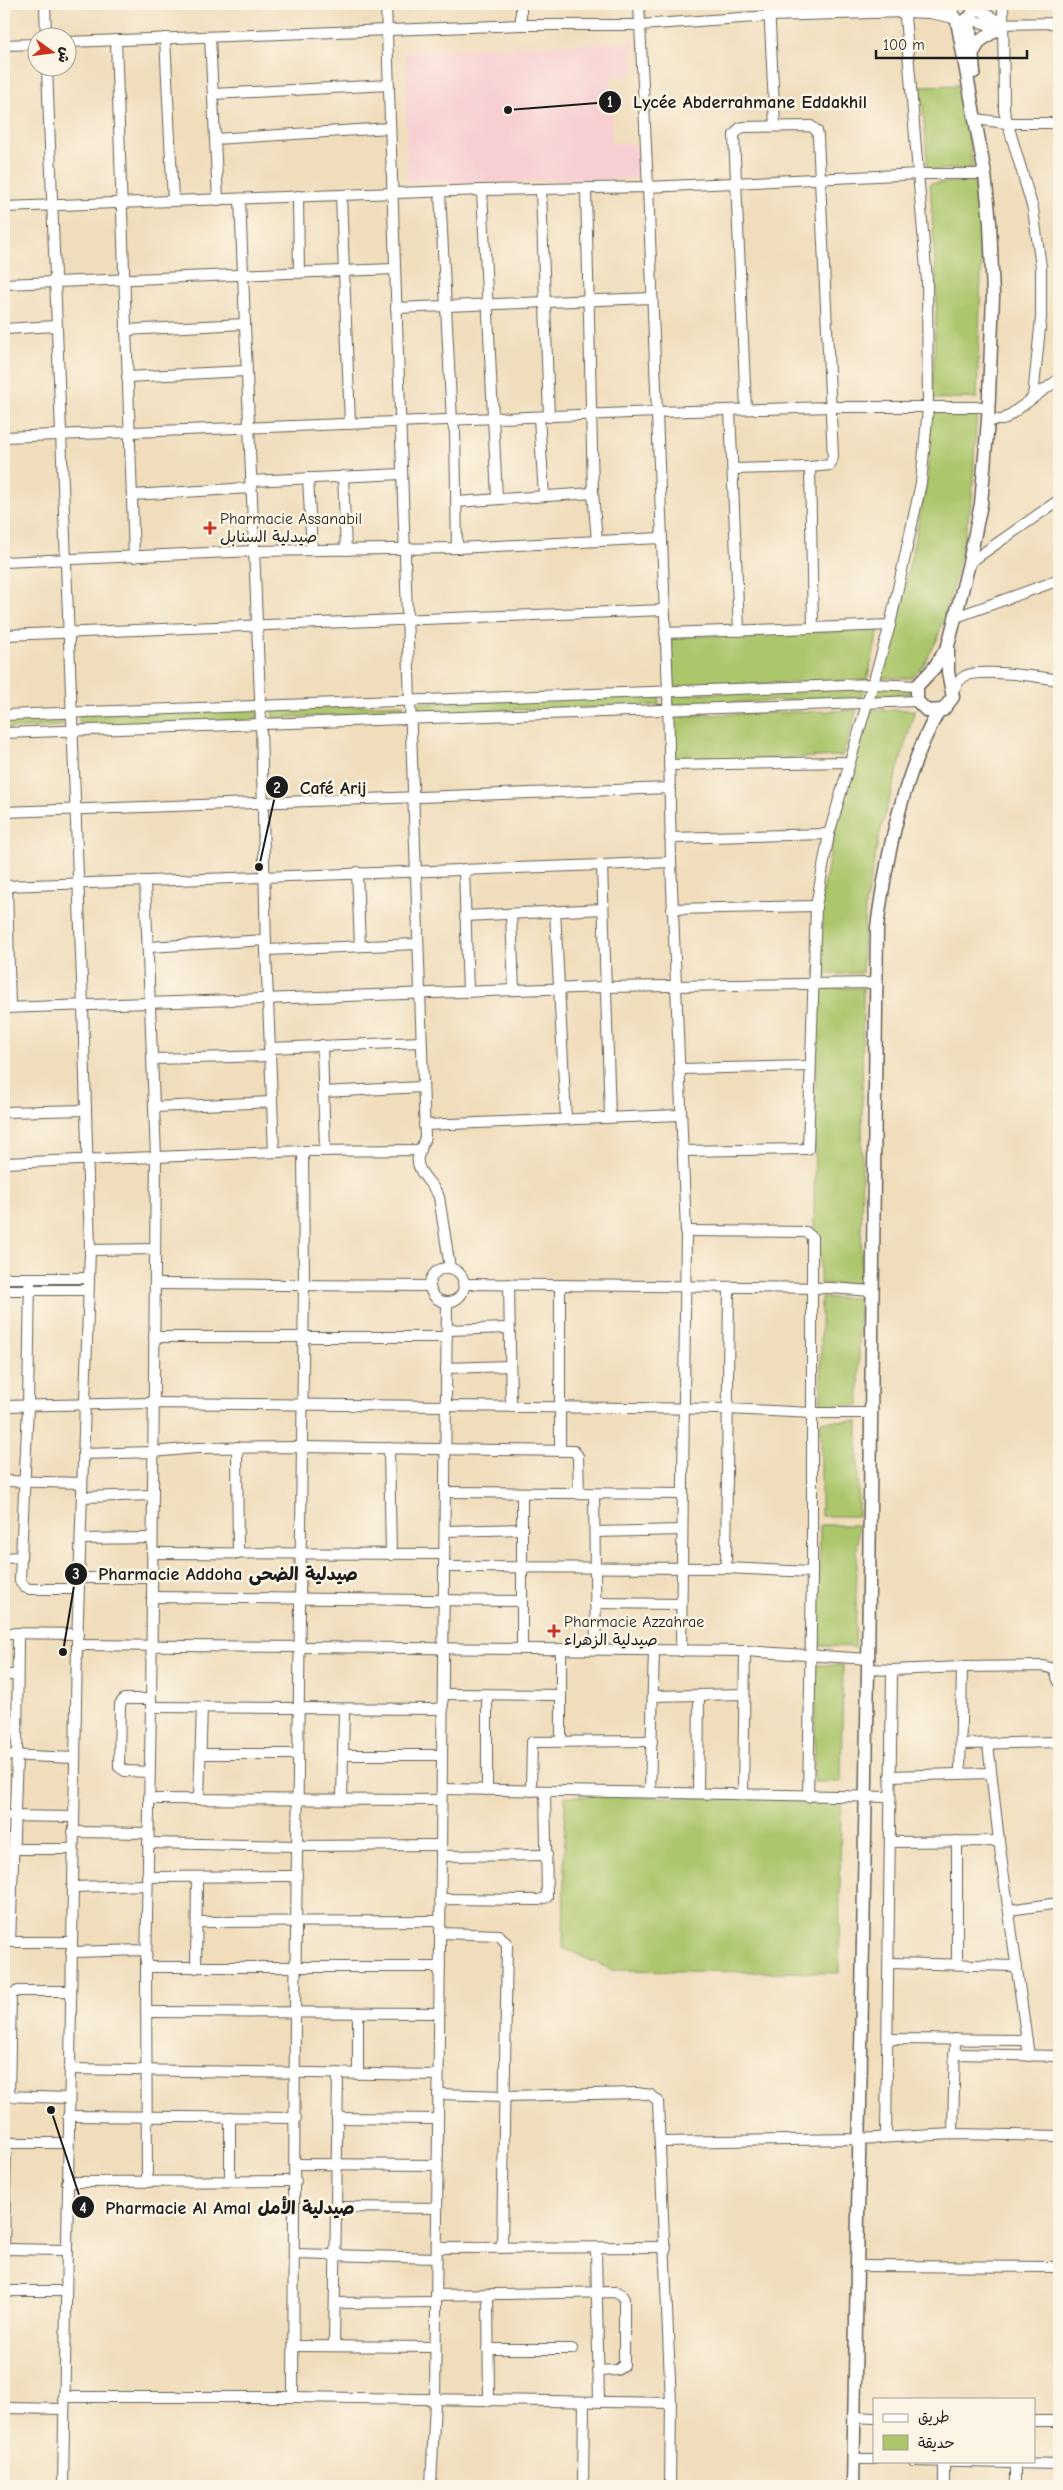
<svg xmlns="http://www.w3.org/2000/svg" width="1063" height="2490" font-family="'Comic Neue','Playpen Sans Arabic',sans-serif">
	<rect width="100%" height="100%" fill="#fcf5e5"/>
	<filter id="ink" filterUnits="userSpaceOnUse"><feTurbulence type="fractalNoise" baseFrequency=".02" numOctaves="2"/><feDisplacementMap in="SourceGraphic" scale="10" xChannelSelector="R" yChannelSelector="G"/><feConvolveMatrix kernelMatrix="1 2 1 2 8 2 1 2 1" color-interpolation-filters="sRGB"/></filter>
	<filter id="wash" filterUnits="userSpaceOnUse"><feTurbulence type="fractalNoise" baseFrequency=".0096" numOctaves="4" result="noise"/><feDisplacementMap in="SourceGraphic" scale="20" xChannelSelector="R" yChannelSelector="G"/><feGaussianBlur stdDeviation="1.12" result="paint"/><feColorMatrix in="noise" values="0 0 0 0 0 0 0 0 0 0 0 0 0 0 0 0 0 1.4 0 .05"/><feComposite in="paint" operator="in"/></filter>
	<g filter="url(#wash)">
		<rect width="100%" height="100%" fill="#f0ddbc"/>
		<!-- built -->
		<polygon fill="#f7cfd3" points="634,42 634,68 629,76 611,77 611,144 632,143 641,152 639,178 407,184 405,50"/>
		<!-- green -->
		<g fill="#acc66c" stroke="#647144">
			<polygon points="960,85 973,168 928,170 921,86"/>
			<polygon points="974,182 982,245 977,398 932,399 937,295 930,183"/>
			<polygon points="977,411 972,499 958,569 937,640 923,666 911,678 881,678 898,619 927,481 931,412"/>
			<polygon points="879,629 867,680 673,687 671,637"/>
			<polygon points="910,685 910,694 873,696 875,687"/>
			<polygon points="864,687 861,697 673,705 672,695"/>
			<polygon points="659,696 659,705 419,713 418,703"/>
			<polygon points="403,704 403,713 273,718 273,709"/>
			<polygon points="257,709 258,720 80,726 79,715"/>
			<polygon points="857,710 842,756 674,762 673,716"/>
			<polygon points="869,710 915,710 880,832 865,906 862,973 815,975 819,914 834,833"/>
			<polygon points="62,716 63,726 4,729 4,718"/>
			<polygon points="816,988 863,988 861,1284 820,1284 820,1236 814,1229"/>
			<rect x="821" y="1298" width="38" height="107"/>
			<rect x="821" y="1421" width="37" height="95"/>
			<polygon points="820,1525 858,1525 855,1647 818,1646"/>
			<polygon points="816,1665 843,1665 841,1782 814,1782"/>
			<polygon points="565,1796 841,1799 839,1973 612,1970 563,1948"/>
		</g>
	</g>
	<g filter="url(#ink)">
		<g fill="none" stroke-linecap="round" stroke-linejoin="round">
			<defs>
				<g id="minor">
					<polyline points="45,4 46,38"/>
					<path d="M386,4L425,1137C423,1144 420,1151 418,1157C415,1172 434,1184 439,1197L450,1268"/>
					<polyline points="521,4 521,25"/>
					<polyline points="639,4 648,187 668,691 671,862 686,1231 681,1651"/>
					<polyline points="769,4 775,126"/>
					<polyline points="1003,4 1004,111 1033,209 1041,267 1041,318 1033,397"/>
					<polyline points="972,6 1004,24"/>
					<polyline points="930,13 953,4"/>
					<polyline points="970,19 986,24 1059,23"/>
					<polyline points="210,37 218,200"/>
					<polyline points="165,38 173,201"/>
					<polyline points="116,40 134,557"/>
					<polyline points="68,42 521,25 640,25 770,16 904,12 930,13 954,18"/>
					<polyline points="4,45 38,44"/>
					<polyline points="47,68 83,1006 90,1250 77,1645 63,2486"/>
					<polyline points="213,94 389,85"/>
					<polyline points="976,119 1006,123 1059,123"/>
					<polyline points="215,139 389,128"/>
					<polyline points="541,189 549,417"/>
					<polyline points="586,189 593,493 597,541"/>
					<polyline points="482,190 497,498"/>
					<polyline points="440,193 452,421 455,432 457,548"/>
					<polyline points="341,195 350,424"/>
					<polyline points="298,196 299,273"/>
					<polyline points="240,199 261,723 266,950 274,1152"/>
					<polyline points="4,207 482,190 648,187 919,174 985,174"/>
					<polyline points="4,284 394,269"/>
					<polyline points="396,308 652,298"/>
					<polyline points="4,329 56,326"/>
					<polyline points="125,330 244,324"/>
					<polyline points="127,377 245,371"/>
					<polyline points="730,410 739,631"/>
					<polyline points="539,418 544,496"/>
					<polyline points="988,420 1003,420 1059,379"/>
					<polyline points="4,437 656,412 831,407 988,407"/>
					<polyline points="733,469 810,467"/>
					<polyline points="343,476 346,550"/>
					<polyline points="308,478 312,550"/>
					<polyline points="250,481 402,474"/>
					<polyline points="132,495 251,488"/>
					<polyline points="456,502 593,493"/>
					<polyline points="4,562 254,551 457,548 661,538"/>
					<polyline points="969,563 1059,500"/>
					<polyline points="956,617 1059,580"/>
					<polyline points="813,628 890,625"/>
					<polyline points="665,633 813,628 810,467 830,465 833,457 818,137 817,131 811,126 745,127 740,128 734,135 746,409"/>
					<polyline points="4,635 664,610"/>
					<path d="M953,691C956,685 959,679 965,676C979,668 1042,677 1059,680"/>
					<polyline points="4,715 873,684 917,686"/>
					<polyline points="4,733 917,701"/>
					<polyline points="669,765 849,762"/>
					<polyline points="4,812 670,788"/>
					<polyline points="670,838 829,834"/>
					<polyline points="602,865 671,862"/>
					<polyline points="464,869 468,992"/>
					<polyline points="357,872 360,946"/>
					<polyline points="145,881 156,1157 151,1707 146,1967 147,2182"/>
					<polyline points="4,886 602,865 610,1117"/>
					<polyline points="7,886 10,1008"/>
					<polyline points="672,909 816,906"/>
					<polyline points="555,911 566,1119"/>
					<polyline points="511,914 514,990"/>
					<polyline points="465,916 603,909"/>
					<polyline points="148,947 266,940"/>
					<polyline points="266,950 418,944"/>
					<polyline points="4,1008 605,987 876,983"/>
					<polyline points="322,1045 325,1151"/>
					<polyline points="269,1048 421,1042"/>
					<polyline points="153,1059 269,1056"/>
					<polyline points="679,1069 810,1066"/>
					<polyline points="323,1092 422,1087"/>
					<polyline points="154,1107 271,1102"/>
					<polyline points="4,1112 86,1110"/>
					<polyline points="424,1125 680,1115"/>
					<polyline points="682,1151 808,1149 816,906 829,834 890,625 921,483 928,408 927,281 904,4"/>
					<polyline points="4,1163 303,1151 421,1150"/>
					<polyline points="686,1231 806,1232 812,1237 812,1572 808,1797"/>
					<polyline points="90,1250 155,1249"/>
					<circle cx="447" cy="1285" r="17"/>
					<polyline points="4,1278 89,1278"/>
					<polyline points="30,1278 28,1406 20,1580 24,1587 30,1589 79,1589"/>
					<polyline points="155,1284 430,1286"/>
					<polyline points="463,1284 831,1288 872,1291"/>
					<polyline points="509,1284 511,1406"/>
					<polyline points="560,1285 560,1451"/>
					<polyline points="4,1290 88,1290"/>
					<polyline points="447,1330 509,1328"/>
					<polyline points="154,1337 447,1337"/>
					<polyline points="446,1368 510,1366"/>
					<polyline points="4,1406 153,1403 728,1409 812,1413 870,1413"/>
					<polyline points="237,1447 238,1554"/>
					<polyline points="389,1448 391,1555"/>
					<polyline points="83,1454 153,1452 196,1448 303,1447 574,1451 578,1456 579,1494"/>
					<polyline points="4,1481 82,1483"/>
					<polyline points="445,1492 683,1494"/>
					<polyline points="594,1494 596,1649"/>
					<polyline points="82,1497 153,1495"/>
					<polyline points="445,1531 522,1529"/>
					<polyline points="595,1532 682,1530"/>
					<polyline points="81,1539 152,1538"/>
					<polyline points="152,1553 444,1554"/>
					<polyline points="4,1558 20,1557"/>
					<polyline points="444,1567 726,1568 812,1572"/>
					<polyline points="726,1568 729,1287"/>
					<polyline points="80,1578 152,1578"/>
					<polyline points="152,1597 521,1601"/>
					<polyline points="595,1603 681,1604"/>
					<polyline points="4,1633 78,1634"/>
					<polyline points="77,1645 745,1651 868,1659"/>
					<polyline points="522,1649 522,1493"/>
					<polyline points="868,1669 892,1670 962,1667 1043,1666 1054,1669 1059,1682"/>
					<polyline points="4,1675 17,1675"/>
					<polyline points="443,1694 561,1695"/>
					<polyline points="487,1694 487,1790"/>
					<polyline points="653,1696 744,1694"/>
					<polyline points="151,1707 443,1709"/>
					<polyline points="561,1741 561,1649"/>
					<polyline points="961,1744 1059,1742"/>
					<polyline points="988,1744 999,1841 1029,2056"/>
					<polyline points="201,1754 298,1754"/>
					<polyline points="4,1755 75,1758"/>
					<polyline points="343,1755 442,1755"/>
					<polyline points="149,1772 125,1771 119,1767 120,1704 124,1699 151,1699"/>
					<polyline points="960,1773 962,1667"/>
					<polyline points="890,1776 990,1773"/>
					<polyline points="442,1789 890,1797"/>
					<polyline points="531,1791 532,1742 652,1741"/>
					<polyline points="650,1792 654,1650"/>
					<polyline points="698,1793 699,1695"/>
					<polyline points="743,1793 745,1651"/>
					<polyline points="199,1798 202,1707"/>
					<polyline points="149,1799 441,1800"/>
					<polyline points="342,1799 344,1709"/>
					<polyline points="4,1816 74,1817"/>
					<polyline points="73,1832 148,1833"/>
					<polyline points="890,1842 999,1841"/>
					<polyline points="148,1843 297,1846 441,1845"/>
					<polyline points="13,1849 73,1849"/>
					<polyline points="441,1856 547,1855"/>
					<polyline points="147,1877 297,1876"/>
					<polyline points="72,1887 147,1885"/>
					<polyline points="440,1899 539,1900 547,1897 545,1791"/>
					<polyline points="1009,1910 1059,1903"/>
					<polyline points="197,1922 440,1921"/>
					<polyline points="440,1933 499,1935 507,1944 502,2248"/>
					<polyline points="5,1942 71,1942"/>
					<polyline points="10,1942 17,1756 18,1633"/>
					<polyline points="71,1952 146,1950"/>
					<polyline points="889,1963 1017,1966"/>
					<polyline points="957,1964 957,1841"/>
					<polyline points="146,1967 440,1967"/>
					<polyline points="196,1968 197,1878"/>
					<polyline points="146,2012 439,2013"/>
					<polyline points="358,2013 358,2074"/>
					<polyline points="888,2039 1027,2040"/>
					<polyline points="954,2054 1059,2056"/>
					<polyline points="69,2069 438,2075"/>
					<polyline points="438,2094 505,2096 637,2093 651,2095 658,2101 671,2403 670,2486"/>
					<polyline points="4,2096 68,2098"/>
					<polyline points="9,2096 11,1994 18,1991 70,1991"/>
					<polyline points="68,2116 296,2118"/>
					<polyline points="337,2118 438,2119"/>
					<polyline points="953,2134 955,2039"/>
					<polyline points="886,2136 892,1670"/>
					<polyline points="661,2142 858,2139 953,2134 1059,2136"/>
					<polyline points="4,2143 67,2143"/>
					<polyline points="296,2164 437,2165"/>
					<polyline points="230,2181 230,2117"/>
					<polyline points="67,2182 296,2181"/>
					<polyline points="336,2207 437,2208"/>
					<polyline points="437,2248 666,2247"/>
					<polyline points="596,2248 599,2402"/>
					<polyline points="4,2249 6,2143"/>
					<polyline points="4,2249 66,2250"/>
					<polyline points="295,2254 436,2258"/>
					<polyline points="856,2266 1059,2267"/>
					<polyline points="488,2294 489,2401"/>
					<polyline points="436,2295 616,2292 621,2294 624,2299 624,2365 617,2370 598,2371"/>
					<polyline points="4,2296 7,2292 12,2291 65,2291"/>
					<polyline points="335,2303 436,2302"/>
					<polyline points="294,2346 435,2347"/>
					<polyline points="334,2346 338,2073"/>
					<polyline points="488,2349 572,2349"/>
					<polyline points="64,2397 293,2397 671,2403"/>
					<polyline points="293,2397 295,2012 304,1283 303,1151"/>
					<polyline points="4,2408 64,2409"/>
					<polyline points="854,2417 874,2418"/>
					<polyline points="1034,2421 1059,2421"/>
					<polyline points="853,2459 874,2459"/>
					<polyline points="914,2461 1059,2464"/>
					<polyline points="431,2486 435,2401 447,1302"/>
					<polyline points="583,2486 584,2402"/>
					<polyline points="944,2486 944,2463"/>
					<polyline points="1015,2486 1015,2464"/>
				</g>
				<g id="major">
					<polyline points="969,20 974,72"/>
					<polyline points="963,22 972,16 973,9 971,4"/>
					<polyline points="972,54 980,41 1004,24"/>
					<polyline points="948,646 934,668 917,686 917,701 927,711 943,710 953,697 948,672 948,646 969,563 981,504 988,420 993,296 990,223 985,174 957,21 951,13 954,4"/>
					<path d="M853,2486L868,1669L877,927C887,854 902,777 938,712"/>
				</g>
			</defs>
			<!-- minor casing -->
			<use href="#minor" stroke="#666054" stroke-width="12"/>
			<!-- major casing -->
			<use href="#major" stroke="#666054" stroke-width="15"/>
			<!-- minor -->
			<use href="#minor" stroke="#fff" stroke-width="10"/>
			<!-- major -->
			<use href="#major" stroke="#fff" stroke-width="12"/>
		</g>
	</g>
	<!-- markers -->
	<g fill="#c8321e" stroke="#fcf5e5" stroke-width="2">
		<path d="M207.5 520.5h5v5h5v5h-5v5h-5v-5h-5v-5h5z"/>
		<path d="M551.5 1623.5h5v5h5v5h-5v5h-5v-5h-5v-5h5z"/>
	</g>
	<g text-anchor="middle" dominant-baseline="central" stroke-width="5" stroke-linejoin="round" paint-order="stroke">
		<!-- poi labels -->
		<g font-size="16" fill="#1c1c1c" stroke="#fcf5e5" text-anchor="start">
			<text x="220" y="519">Pharmacie Assanabil<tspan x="220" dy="18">صيدلية السنابل</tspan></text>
			<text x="564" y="1622">Pharmacie Azzahrae<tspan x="564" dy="18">صيدلية الزهراء</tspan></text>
		</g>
	</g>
	<!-- callouts -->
	<path fill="none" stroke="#1c1c1c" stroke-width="2" d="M508 110L610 102M259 867L277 787M63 1652L76 1574M51 2110L83 2207"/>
	<g fill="#1c1c1c" stroke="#fcf5e5" stroke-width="2">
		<circle cx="508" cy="110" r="5"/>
		<circle cx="259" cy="867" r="5"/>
		<circle cx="63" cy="1652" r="5"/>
		<circle cx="51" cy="2110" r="5"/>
		<circle cx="610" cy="102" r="12"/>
		<circle cx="277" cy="787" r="12"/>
		<circle cx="76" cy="1574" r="12"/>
		<circle cx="83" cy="2207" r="12"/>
	</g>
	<g font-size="15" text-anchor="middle" font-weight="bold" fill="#fff">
		<text x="610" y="107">1</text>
		<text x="277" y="793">2</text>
		<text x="76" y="1579">3</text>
		<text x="83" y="2213">4</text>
	</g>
	<g font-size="18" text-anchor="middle" font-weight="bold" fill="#1c1c1c" stroke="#fcf5e5" stroke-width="5" stroke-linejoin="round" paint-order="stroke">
		<text x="750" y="108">Lycée Abderrahmane Eddakhil</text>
		<text x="333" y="794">Café Arij</text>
		<text x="228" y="1580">Pharmacie Addoha صيدلية الضحى</text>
		<text x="230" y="2214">Pharmacie Al Amal صيدلية الأمل</text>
	</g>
	<!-- margin -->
	<rect width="1063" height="2490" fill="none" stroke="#fcf5e5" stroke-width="20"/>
	<!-- legend -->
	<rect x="873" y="2398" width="162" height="65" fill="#fcf5e5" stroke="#a29e95"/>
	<rect x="883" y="2414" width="25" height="8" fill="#ffffff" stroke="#a29e95"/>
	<text x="918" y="2422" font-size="15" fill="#1c1c1c">طريق</text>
	<rect x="883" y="2435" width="25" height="15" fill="#acc66c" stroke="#a29e95"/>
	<text x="918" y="2448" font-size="15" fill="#1c1c1c">حديقة</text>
	<!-- north arrow -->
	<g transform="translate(52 52) rotate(104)"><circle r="24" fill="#fcf5e5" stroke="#a29e95"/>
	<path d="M0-4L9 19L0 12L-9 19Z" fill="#c8321e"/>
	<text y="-8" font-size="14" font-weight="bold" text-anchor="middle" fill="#1c1c1c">ش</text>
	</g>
	<!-- scale -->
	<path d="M876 50v8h151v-8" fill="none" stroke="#1c1c1c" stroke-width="2.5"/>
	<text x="883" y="50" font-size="15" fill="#1c1c1c" stroke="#fcf5e5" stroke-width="4" paint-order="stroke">100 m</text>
</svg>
